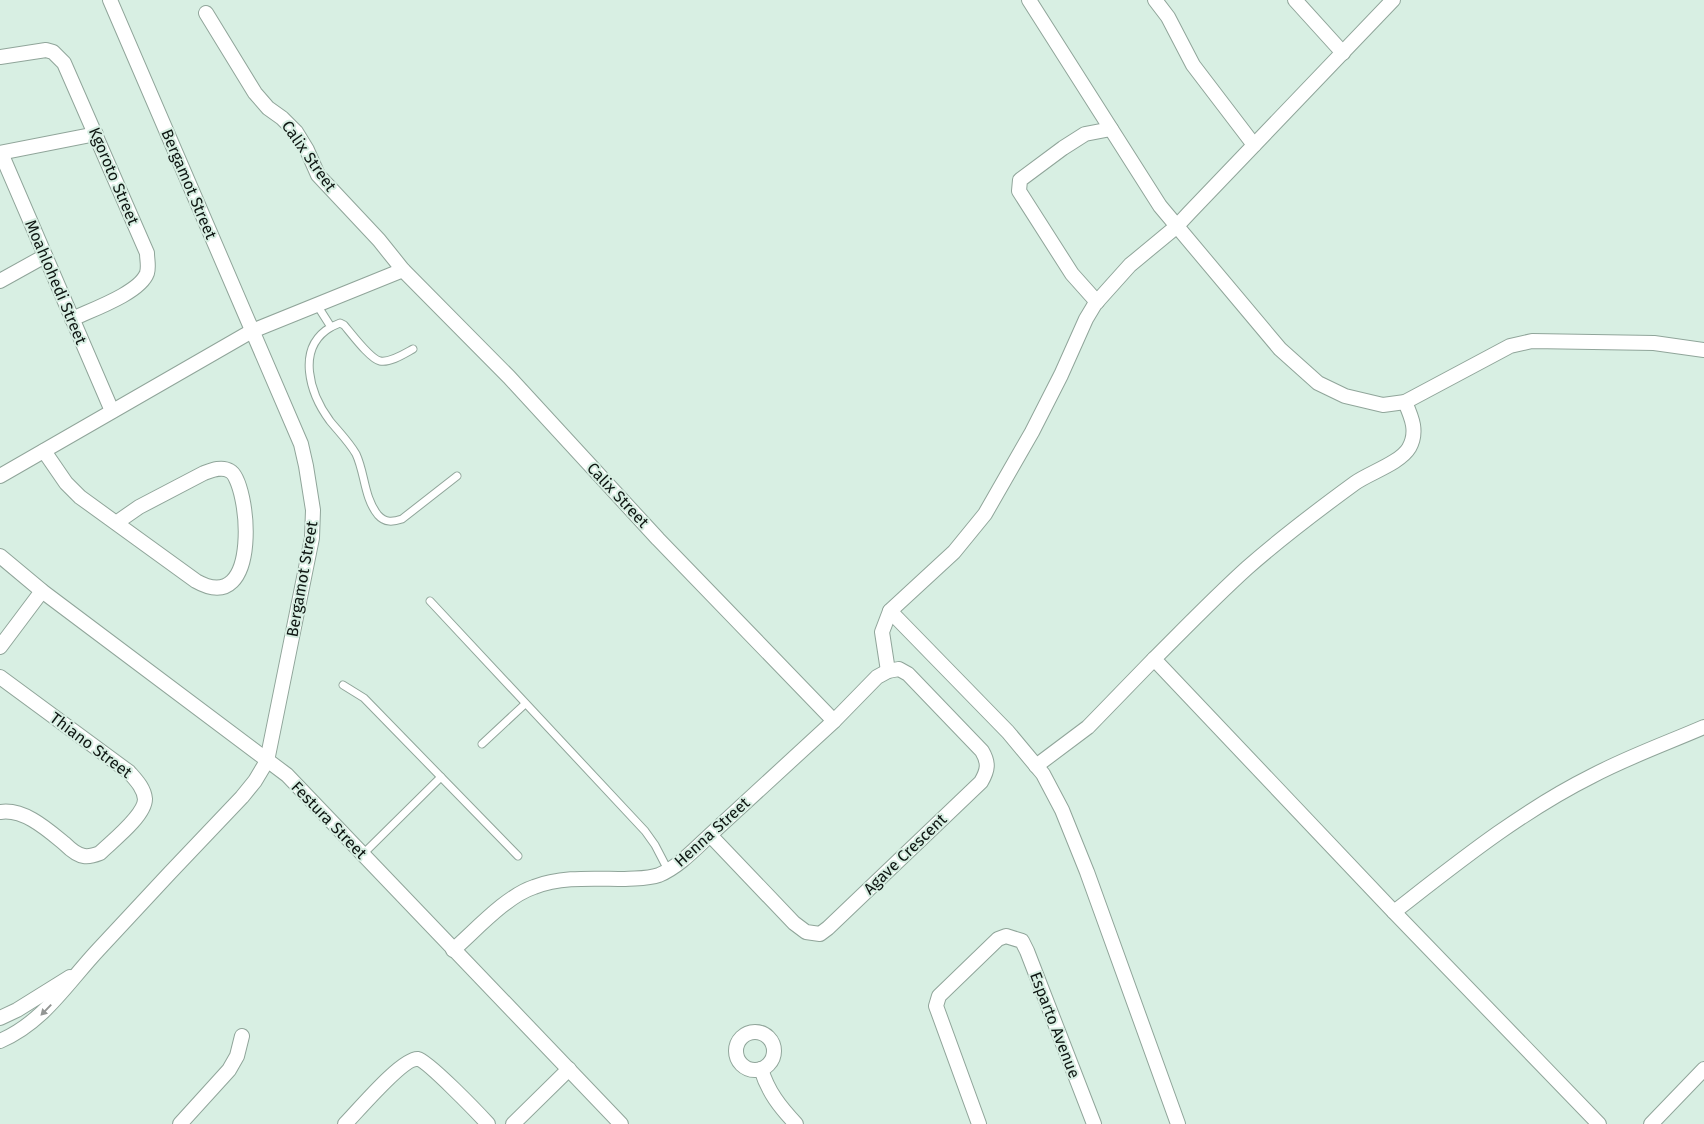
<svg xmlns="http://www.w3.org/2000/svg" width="1704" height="1124" font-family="'Fira Sans',sans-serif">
	<rect width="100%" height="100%" fill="#d8efe3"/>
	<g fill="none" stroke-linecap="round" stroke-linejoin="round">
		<defs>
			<g id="service">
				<path d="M317,305L331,327C295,348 310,394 330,421C339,432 349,442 356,454C365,473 364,498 378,515C385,523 393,522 402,519L457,476"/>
				<path d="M331,327L340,323L344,325C351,333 370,359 380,361C390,363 404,354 413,349"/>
				<polyline points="430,601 645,831 655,845 668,870"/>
				<polyline points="343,685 364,698 518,856"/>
				<polyline points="482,744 525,704"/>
				<polyline points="362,855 441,777"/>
			</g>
			<g id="minor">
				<polyline points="1029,0 1160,206 1280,349 1318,383 1345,396 1383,405 1405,402 1510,346 1532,341 1654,343 1704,350"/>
				<polyline points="1155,0 1168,17 1193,65 1254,145"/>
				<polyline points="1295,0 1343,53"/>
				<polyline points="206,13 255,93 268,108 282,118 296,132 307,150 318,175 379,240 403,270 509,377 658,539 834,721"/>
				<path d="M0,57L46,50L53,52L64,63L147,253C147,260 149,266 147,273C140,293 91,310 72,319"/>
				<polyline points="0,153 96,134"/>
				<polyline points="1,153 112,411"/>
				<polyline points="0,281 45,256"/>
				<polyline points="1097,302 1072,274 1019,191 1020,180 1063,148 1085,134 1111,129"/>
				<path d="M1405,402C1412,418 1418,432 1409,448C1400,463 1369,473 1355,483C1318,510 1281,538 1247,568C1215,597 1185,628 1154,659L1394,912L1599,1124"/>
				<path d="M44,451L66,483L80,497L196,581C263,619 249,481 230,471C222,466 212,470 204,473L139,507L116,523"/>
				<polyline points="0,476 252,331 403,270"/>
				<polyline points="0,556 42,591 287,775 621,1124"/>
				<polyline points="890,611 1008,732 1043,774 1062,810 1087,872 1178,1124"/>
				<polyline points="0,647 42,591"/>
				<polyline points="888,671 882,632 890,611 954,552 985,514 1032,432 1061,375 1086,319 1095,304 1130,265 1176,227 1190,212 1393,0"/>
				<path d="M0,677L129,772C136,780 144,788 145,799C145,816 111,842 100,853C95,855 90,857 84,856C77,855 70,849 65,844C48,830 24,808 0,812"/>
				<polyline points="1036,766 1088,727 1154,659"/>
				<path d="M1394,912C1457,863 1520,812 1592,776C1628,757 1667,743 1704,727"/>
				<path d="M453,950C475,931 506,896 534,887C562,876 595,879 625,879C636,878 648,879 659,875C678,867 694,850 710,835L834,721L877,677L888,671L899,669L908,674L982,751C989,763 988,770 981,782L828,928L820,934L806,932L794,923L710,835"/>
				<polyline points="0,1018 17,1010 70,977"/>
				<circle cx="755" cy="1051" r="19"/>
				<path d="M0,1041C44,1022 67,983 99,949C146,898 194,847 242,797L255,781L267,761L312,538L313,510L306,466L301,444L110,0"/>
				<path d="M761,1069C768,1092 780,1107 796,1124"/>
				<polyline points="180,1124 229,1070 237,1056 242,1036"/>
				<path d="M345,1124C357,1112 403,1057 418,1059C428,1061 478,1113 488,1124"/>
				<polyline points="513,1124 569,1069"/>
				<polyline points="979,1124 936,1006 939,996 998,939 1006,936 1022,941 1027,951 1094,1124"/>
				<polyline points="1651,1124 1704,1069"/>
			</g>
		</defs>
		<!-- service casing -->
		<use href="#service" stroke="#90a59a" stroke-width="9"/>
		<!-- minor casing -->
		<use href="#minor" stroke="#90a59a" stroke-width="16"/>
		<!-- service -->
		<use href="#service" stroke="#fff" stroke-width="7"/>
		<!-- minor -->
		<use href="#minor" stroke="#fff" stroke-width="14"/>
	</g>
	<!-- one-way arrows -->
	<defs><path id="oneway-solid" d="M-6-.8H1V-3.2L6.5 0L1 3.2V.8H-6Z" transform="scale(1.25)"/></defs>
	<use fill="#939694" href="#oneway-solid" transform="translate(46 1010) rotate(134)"/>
	<g text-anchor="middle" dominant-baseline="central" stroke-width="4" stroke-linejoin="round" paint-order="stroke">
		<!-- street labels -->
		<g font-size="16" fill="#0e1612" stroke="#d8efe3">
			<text transform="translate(309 156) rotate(55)">Calix Street</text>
			<text transform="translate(114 176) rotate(67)">Kgoroto Street</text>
			<text transform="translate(189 184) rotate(67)">Bergamot Street</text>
			<text transform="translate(56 282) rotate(67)">Moahlohedi Street</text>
			<text transform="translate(618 495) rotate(47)">Calix Street</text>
			<text transform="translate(302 579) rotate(-80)">Bergamot Street</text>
			<text transform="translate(91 745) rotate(37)">Thiano Street</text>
			<text transform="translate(329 820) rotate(46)">Festura Street</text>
			<text transform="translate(712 832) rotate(-42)">Henna Street</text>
			<text transform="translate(905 854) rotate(-44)">Agave Crescent</text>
			<text transform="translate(1055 1025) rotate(69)">Esparto Avenue</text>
		</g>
	</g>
</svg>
